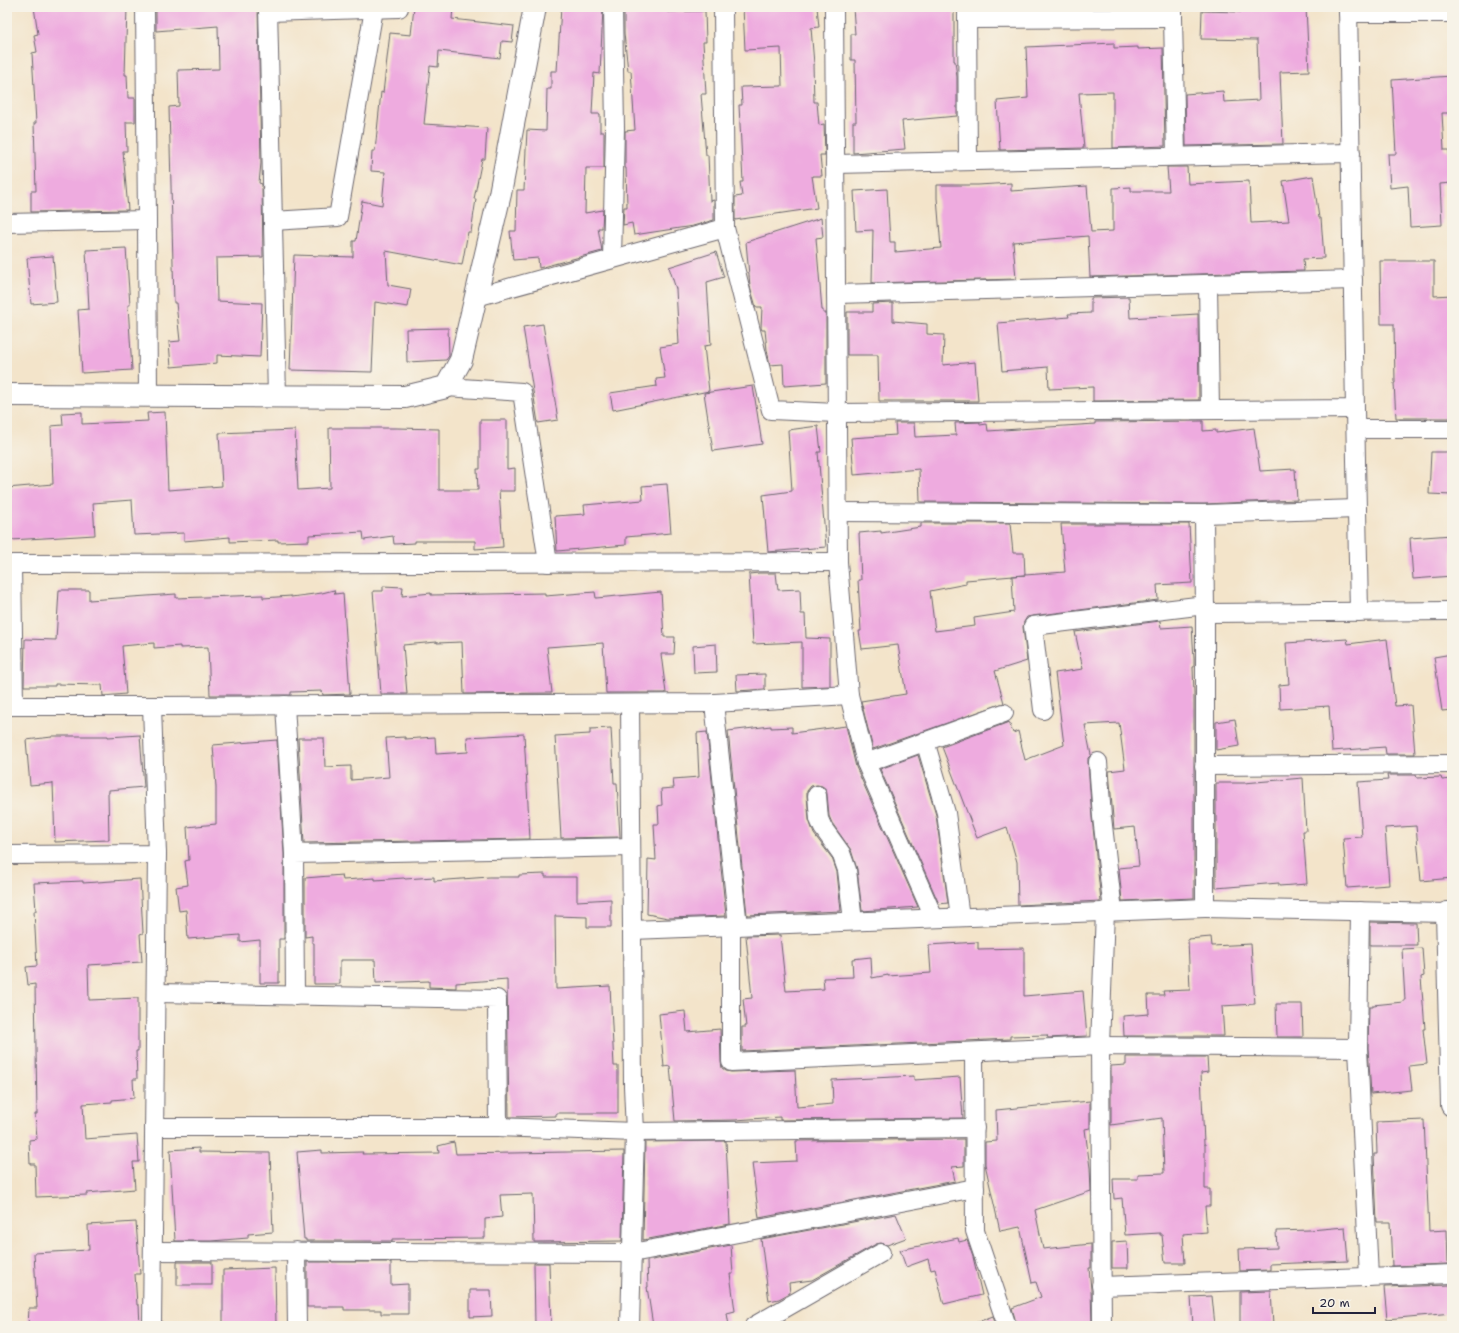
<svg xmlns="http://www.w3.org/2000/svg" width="1459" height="1333" font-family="'Shantell Sans',sans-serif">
	<rect width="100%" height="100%" fill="#f7f3e8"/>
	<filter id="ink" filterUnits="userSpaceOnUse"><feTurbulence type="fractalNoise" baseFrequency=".025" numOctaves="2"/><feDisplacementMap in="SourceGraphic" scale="8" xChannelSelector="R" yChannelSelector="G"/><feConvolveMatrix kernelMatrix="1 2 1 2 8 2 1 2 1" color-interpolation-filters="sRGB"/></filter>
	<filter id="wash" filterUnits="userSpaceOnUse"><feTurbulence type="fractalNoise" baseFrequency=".012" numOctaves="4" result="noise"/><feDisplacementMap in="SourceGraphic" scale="16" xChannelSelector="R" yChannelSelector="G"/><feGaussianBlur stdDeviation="0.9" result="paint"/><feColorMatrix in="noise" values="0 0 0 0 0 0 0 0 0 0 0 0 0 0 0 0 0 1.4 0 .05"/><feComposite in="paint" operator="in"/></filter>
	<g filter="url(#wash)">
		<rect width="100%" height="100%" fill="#f3e4ca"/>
		<g id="blocks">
			<!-- building -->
			<g fill="#eeabdf">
				<polygon points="34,7 127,7 125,75 127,75 128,98 135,98 135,122 126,122 127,151 123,151 128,210 31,212 31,191 36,191 34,123 36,123 32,53 37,52 34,35 38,34"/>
				<polygon points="156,7 258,7 261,163 259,183 262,184 263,257 216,258 217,301 262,303 260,357 217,355 217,363 171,367 169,342 180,341 176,303 174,303 169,107 179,106 178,70 219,69 218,26 156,31"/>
				<polygon points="414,7 453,7 452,19 514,26 512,42 502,41 500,58 439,51 438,67 430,66 424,124 487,128 485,159 482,159 474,199 476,199 471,232 468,232 462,265 386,251 388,285 411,289 408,307 375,302 372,372 290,370 294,255 353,257 353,241 356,241 362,201 382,205 385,172 371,171 372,151 375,151 381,92 383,93 390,33 411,35"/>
				<polygon points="561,7 603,8 600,74 594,73 592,114 600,114 600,132 604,132 604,168 586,168 585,213 603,210 602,228 598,228 602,251 539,268 538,258 513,260 510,231 516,231 517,190 524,190 527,130 546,131 547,89 551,89 551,71 557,71"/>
				<polygon points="628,7 667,7 667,12 705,11 706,42 703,42 706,94 701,94 706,155 708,155 710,201 714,200 714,220 693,226 634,235 632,223 623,225 624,207 627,207 626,168 625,168 625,131 635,130 631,71 628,71 624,33 624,9 628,9"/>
				<polygon points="743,7 817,7 819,27 811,28 814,64 813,64 814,102 817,102 819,125 824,124 825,155 820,155 822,176 812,176 817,208 735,220 735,197 742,196 740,182 743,182 739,105 742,105 741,87 782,86 781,48 745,50"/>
				<polygon points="869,7 869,9 887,7 954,7 954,61 955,61 957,77 957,116 902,121 905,149 853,153 853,122 856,122 855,60 851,60 851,34 855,34 853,8"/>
				<polygon points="1240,7 1306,7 1309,71 1280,72 1283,144 1186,146 1185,94 1223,91 1224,102 1259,100 1257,40 1201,39 1202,11 1241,12"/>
				<polygon points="1114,43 1114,48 1138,47 1138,49 1163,48 1165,146 1113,148 1113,92 1079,93 1084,148 1000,150 997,101 1028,98 1026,47"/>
				<polygon points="1452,76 1452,104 1450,104 1450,113 1442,113 1444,150 1449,150 1451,183 1440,184 1442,225 1410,227 1408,186 1390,188 1388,154 1396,154 1392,80"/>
				<polygon points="1167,167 1187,167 1188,184 1249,181 1251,223 1289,221 1283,181 1313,176 1319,218 1321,218 1324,258 1303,259 1304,271 1090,277 1088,236 1013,242 1016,279 872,283 873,230 856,231 854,191 887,189 890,242 895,242 895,252 941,248 937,198 937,185 978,185 1011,183 1011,191 1087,186 1091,232 1113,231 1113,188 1131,187 1131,191 1169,191"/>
				<polygon points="821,218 823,237 816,238 822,310 823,310 823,313 826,313 826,383 784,386 783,364 770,365 767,350 765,330 762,330 761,328 762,307 756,307 750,286 746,242"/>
				<polygon points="126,248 130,305 128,305 132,370 82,373 78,310 89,309 86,250"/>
				<polygon points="716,252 724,277 707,282 711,345 704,346 709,391 613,410 610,393 657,386 656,379 665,378 660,347 679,344 676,289 669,267"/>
				<polygon points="53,256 57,302 31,304 27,258"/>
				<polygon points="1380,261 1434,261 1434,296 1452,295 1452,418 1396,418 1394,383 1395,383 1394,324 1381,324"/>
				<polygon points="1129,297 1130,318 1198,314 1199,400 1093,401 1093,387 1049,389 1048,367 1002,371 998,323 1069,317 1068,314 1091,313 1091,298"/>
				<polygon points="893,303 893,321 927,324 927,334 944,335 943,365 975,362 978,401 879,401 878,355 847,355 847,312 872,312 872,304"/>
				<polygon points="543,324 558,420 538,423 523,327"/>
				<polygon points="448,328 449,356 446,360 407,362 406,329"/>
				<polygon points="753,386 762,444 713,451 704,393"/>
				<polygon points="82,412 82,424 148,421 147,413 165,412 168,490 222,486 219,433 295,430 298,490 330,488 329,428 397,428 439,429 439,490 478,490 477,469 480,469 480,420 507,420 507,469 515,468 515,491 499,491 503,547 475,549 475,541 415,541 415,543 394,544 393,536 364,540 363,532 309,535 309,541 278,542 278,540 230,542 230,537 184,541 184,533 134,535 132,500 93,503 95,535 11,540 7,488 53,484 51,426 63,425 62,413"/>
				<polygon points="1203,421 1203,431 1216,430 1216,433 1254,428 1260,471 1295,469 1297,500 1204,504 920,502 919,469 854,475 851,438 896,435 895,423 914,423 915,437 956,435 955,423 980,422 980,425 987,424 988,431 1095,424 1095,422"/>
				<polygon points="818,426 821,452 818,452 826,547 768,552 763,495 792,491 788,430"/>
				<polygon points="1431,452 1452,452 1452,495 1429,494"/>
				<polygon points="667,484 671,533 626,537 626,545 557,551 555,516 585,514 584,505 643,500 642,486"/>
				<polygon points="921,523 1010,523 1013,553 1024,553 1025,575 966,580 966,584 930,591 935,631 975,626 974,618 1014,612 1012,576 1065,572 1061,524 1189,524 1192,583 1157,585 1158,600 1032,616 1027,617 1024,622 1023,627 1027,661 995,671 1004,703 873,749 861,701 906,694 898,645 862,649 859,631 861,631 858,580 861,580 859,533 881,531 881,533 921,527"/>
				<polygon points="1452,535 1452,576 1413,579 1410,538"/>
				<polygon points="759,573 776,573 778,590 800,589 801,614 805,614 806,638 830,639 830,686 802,687 802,642 753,644 749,574"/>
				<polygon points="383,586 403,587 402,596 431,593 431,595 545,593 545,596 595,592 596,598 661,592 664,637 675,637 674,654 661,654 666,693 606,693 603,643 547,647 552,693 464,694 462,642 437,643 437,642 403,645 407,694 381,694 373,591 383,591"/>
				<polygon points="59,590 89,590 89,600 176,594 176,598 263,595 263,598 291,596 291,597 322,593 334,590 335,594 343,593 350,694 323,695 322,691 291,692 291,695 210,695 208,647 180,648 180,646 154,648 154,643 122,646 126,694 103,696 102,685 55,684 55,686 24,686 25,639 56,640"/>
				<polygon points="1160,621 1161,628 1192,626 1194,659 1194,667 1193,667 1194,693 1194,898 1122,901 1119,868 1139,866 1135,827 1114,829 1109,771 1125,769 1119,723 1085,725 1091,755 1088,758 1088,763 1092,818 1101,901 1018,905 1017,862 1007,827 977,838 942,747 1009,722 1013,733 1018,731 1025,760 1064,745 1055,673 1083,669 1075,632"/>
				<polygon points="1347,639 1348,644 1387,639 1395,706 1411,705 1415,754 1386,754 1385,747 1332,751 1329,706 1280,709 1279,685 1289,684 1286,643"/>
				<polygon points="716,644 717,672 694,673 693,646"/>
				<polygon points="1452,654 1452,710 1442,711 1434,657"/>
				<polygon points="765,674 765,689 737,691 736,675"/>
				<polygon points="1235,719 1239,746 1216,750 1216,722"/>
				<polygon points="771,726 771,728 792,727 792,733 846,726 856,767 918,907 862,911 857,869 851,850 832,823 829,816 827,794 826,789 822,786 817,785 811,786 807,791 807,796 809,820 814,834 832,858 837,872 841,911 747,915 728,731"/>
				<polygon points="611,728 614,783 617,783 620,837 561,838 555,736 590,734 590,729"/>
				<polygon points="707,732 726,916 668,918 647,914 648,859 656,860 654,824 659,824 658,806 662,805 661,789 674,788 673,779 699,777 697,733"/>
				<polygon points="524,734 530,839 304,843 298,738 324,738 325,767 351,766 351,780 389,777 386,738 405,737 405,739 435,737 436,754 468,752 467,737"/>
				<polygon points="140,735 144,787 109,790 109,793 108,793 109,840 55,842 53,783 30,785 26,740 52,737 52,736 108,736 108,737"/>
				<polygon points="277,740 284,854 284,939 279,939 279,983 260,983 260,940 240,942 240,935 188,939 186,910 179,911 176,887 188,885 185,861 189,860 187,827 216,824 216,787 213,745"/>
				<polygon points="918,755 936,815 948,903 939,904 880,769"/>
				<polygon points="1387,775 1416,775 1417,778 1441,777 1442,780 1452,779 1452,878 1421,881 1416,826 1385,828 1389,885 1347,888 1343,838 1362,837 1358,782 1388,780"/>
				<polygon points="1303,778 1306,831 1303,831 1307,884 1279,886 1279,883 1216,888 1216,783 1244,783"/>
				<polygon points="545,874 545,877 577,877 577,901 611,899 611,927 587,927 587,917 555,916 556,989 610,986 614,1066 618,1066 618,1113 556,1113 556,1116 509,1117 507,979 456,983 456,988 429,987 429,981 376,983 375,960 340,960 340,984 314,984 314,943 312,943 312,936 305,937 305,878 342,875 343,880 375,878 375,880 404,878 405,879 434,877 434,881 489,877 519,877 519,875"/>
				<polygon points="140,879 143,933 140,934 142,962 88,965 89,1000 138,998 138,1051 136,1051 137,1079 133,1079 134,1098 112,1100 112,1102 83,1104 85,1139 137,1135 139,1162 133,1162 135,1189 87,1193 87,1195 36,1197 35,1164 30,1164 29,1140 37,1139 35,1114 37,1114 35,984 28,985 26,967 37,966 34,911 36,911 34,883 83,881 83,883"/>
				<polygon points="1370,922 1416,923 1417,945 1370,945"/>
				<polygon points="780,935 786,991 824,989 823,978 853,977 852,959 871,957 872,978 888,975 888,976 931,973 929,945 978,942 978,949 1024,948 1024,996 1083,991 1087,1036 1048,1038 1047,1035 1010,1036 1010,1039 742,1051 742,1027 746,1027 743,999 752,998 746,936"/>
				<polygon points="1211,937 1212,946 1251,944 1255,1004 1222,1006 1224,1036 1124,1036 1123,1016 1149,1014 1148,995 1164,995 1163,991 1190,990 1188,939"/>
				<polygon points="1422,948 1424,976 1421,977 1425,1029 1423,1029 1427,1064 1409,1066 1412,1090 1371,1094 1368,1048 1369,1007 1373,1007 1373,1005 1403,1002 1403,1000 1405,1000 1402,949"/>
				<polygon points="1276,1004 1302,1004 1303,1037 1277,1037"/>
				<polygon points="685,1011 687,1032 720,1029 721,1062 722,1068 726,1071 731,1072 795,1070 797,1107 833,1104 832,1080 914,1076 914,1080 960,1077 963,1118 780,1120 780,1117 735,1120 675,1121 670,1066 664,1067 659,1014"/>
				<polygon points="1126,1057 1207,1057 1208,1072 1201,1073 1204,1144 1205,1144 1205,1189 1210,1189 1210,1206 1205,1206 1207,1232 1183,1234 1185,1263 1165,1263 1162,1235 1160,1235 1160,1233 1125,1235 1122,1198 1114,1199 1113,1179 1138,1179 1138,1174 1164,1173 1162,1118 1111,1125 1111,1066 1126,1065"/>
				<polygon points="1090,1101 1090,1128 1085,1129 1090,1168 1091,1191 1035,1210 1043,1249 1091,1244 1091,1268 1089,1268 1091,1289 1092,1326 1017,1326 1012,1308 1041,1297 1036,1282 1032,1283 1020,1227 1000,1231 985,1164 985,1142 997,1141 996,1110"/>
				<polygon points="1424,1120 1429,1231 1447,1230 1448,1264 1392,1266 1390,1222 1377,1222 1374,1154 1377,1154 1376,1122"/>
				<polygon points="964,1139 964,1166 952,1167 955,1181 759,1218 752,1163 797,1161 796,1141"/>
				<polygon points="726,1141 730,1224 643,1240 645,1142"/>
				<polygon points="454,1142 456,1154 624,1151 622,1241 534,1242 533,1194 500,1195 502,1217 485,1219 485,1238 392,1239 392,1241 306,1241 306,1239 304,1239 297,1152 322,1150 322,1153 363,1152 362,1154 439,1153 438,1146"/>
				<polygon points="199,1148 199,1152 270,1153 273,1232 248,1234 248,1238 211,1241 175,1241 170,1150"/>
				<polygon points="896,1214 906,1238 887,1245 881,1243 876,1244 812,1280 789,1283 790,1293 779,1299 769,1301 761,1239"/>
				<polygon points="136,1222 140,1274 135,1274 137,1305 139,1305 140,1326 28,1326 29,1308 37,1308 34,1253 89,1250 88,1225"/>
				<polygon points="1345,1227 1348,1261 1270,1264 1270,1270 1240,1271 1239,1249 1277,1248 1276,1231 1310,1230"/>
				<polygon points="958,1238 959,1242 967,1240 973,1257 982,1295 944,1304 935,1269 931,1270 928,1259 906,1267 900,1250"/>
				<polygon points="1127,1241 1128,1268 1112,1268 1112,1242"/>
				<polygon points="731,1245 733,1274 730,1274 735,1311 727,1313 729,1326 653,1326 647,1287 648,1287 647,1261"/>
				<rect x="177" y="1262" width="35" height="23"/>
				<polygon points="307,1262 391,1262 391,1285 408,1284 408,1314 381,1314 381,1310 344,1310 344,1307 307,1307"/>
				<polygon points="534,1263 549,1263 551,1326 535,1326"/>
				<polygon points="275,1268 276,1326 223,1326 223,1270"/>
				<polygon points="1452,1285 1452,1313 1387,1319 1384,1287"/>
				<polygon points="470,1290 491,1290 492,1316 470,1317"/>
				<polygon points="1271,1291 1273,1326 1240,1326 1240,1292"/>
				<polygon points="1212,1296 1215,1326 1193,1326 1191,1297"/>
				<polygon points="993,1316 996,1326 970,1326 970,1325"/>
			</g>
		</g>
	</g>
	<g filter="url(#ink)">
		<use href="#blocks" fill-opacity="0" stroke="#6b666d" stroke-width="1"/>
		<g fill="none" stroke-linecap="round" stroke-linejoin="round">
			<defs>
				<g id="minor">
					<polyline points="145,7 147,220"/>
					<polyline points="268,7 277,397"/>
					<polyline points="723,7 725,228"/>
					<polyline points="967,8 968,161"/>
					<polyline points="268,12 399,8"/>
					<polyline points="1348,13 1452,13"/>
					<polyline points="1173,18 1176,156"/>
					<polyline points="967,19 1173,18 1173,7"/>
					<polyline points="835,164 1351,153"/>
					<polyline points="273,221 338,217 374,9"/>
					<polyline points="7,223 147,220 148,396"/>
					<polyline points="612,259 615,128 613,7"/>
					<polyline points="1208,284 1210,410"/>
					<polyline points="836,294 1353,280"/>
					<polyline points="476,297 725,228 771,410 837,413 1355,409 1348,7"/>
					<polyline points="446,387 522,392 548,563"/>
					<polyline points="1355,409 1359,612"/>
					<polyline points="1356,429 1452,429"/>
					<polyline points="838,512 1204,514 1205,613 1452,611"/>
					<polyline points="1204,514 1357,509"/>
					<polyline points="1205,613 1205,908 1447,913"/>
					<polyline points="849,695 866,763 934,918"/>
					<polyline points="714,703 738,926"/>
					<polyline points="630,704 632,930 1205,908"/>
					<polyline points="14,705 12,564 838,562"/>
					<polyline points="285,705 294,854"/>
					<polyline points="7,706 152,706 714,703 849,695 838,562 834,7"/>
					<polyline points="1043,710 1033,626 1205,605"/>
					<polyline points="925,741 946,813 960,917"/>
					<polyline points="1098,762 1102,817 1113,911"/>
					<polyline points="866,763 1004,713"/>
					<polyline points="1204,766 1452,764"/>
					<polyline points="817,795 819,819 823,828 841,853 847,870 853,921"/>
					<polyline points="7,855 157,854 152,706"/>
					<polyline points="1360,911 1358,1048 1369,1277"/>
					<polyline points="731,926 731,1062 1100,1046 1358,1048"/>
					<polyline points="156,993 497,999 498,1127"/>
					<polyline points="295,996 294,854 631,847"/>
					<polyline points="974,1052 975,1231 1007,1326"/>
					<polyline points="154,1127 498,1127 635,1132 975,1128"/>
					<polyline points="153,1251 632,1253 975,1188"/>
					<polyline points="296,1251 297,1326"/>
					<polyline points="1101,1286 1452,1274"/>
					<polyline points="152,1326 157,854"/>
					<polyline points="630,1326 635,1132 633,1086 632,930"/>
					<polyline points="754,1326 881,1253"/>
					<polyline points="1102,1326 1100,1046 1105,911"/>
				</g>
				<g id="tertiary">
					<polyline points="7,395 405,397 446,387 461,360 500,194 535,7"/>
					<polyline points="1452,913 1447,913 1452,1105"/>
				</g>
			</defs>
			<!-- minor casing -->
			<use href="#minor" stroke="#6b666d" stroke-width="20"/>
			<!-- tertiary casing -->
			<use href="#tertiary" stroke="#6b666d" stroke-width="24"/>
			<!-- minor -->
			<use href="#minor" stroke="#fff" stroke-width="18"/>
			<!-- tertiary -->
			<use href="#tertiary" stroke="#fff" stroke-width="22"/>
		</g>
	</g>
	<!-- margin -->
	<rect width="1459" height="1333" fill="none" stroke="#f7f3e8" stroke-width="24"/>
	<!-- scale -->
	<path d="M1313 1307v6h62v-6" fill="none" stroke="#22223b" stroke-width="2"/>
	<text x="1319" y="1307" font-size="12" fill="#22223b" stroke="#f7f3e8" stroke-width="3" paint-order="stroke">20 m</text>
</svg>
